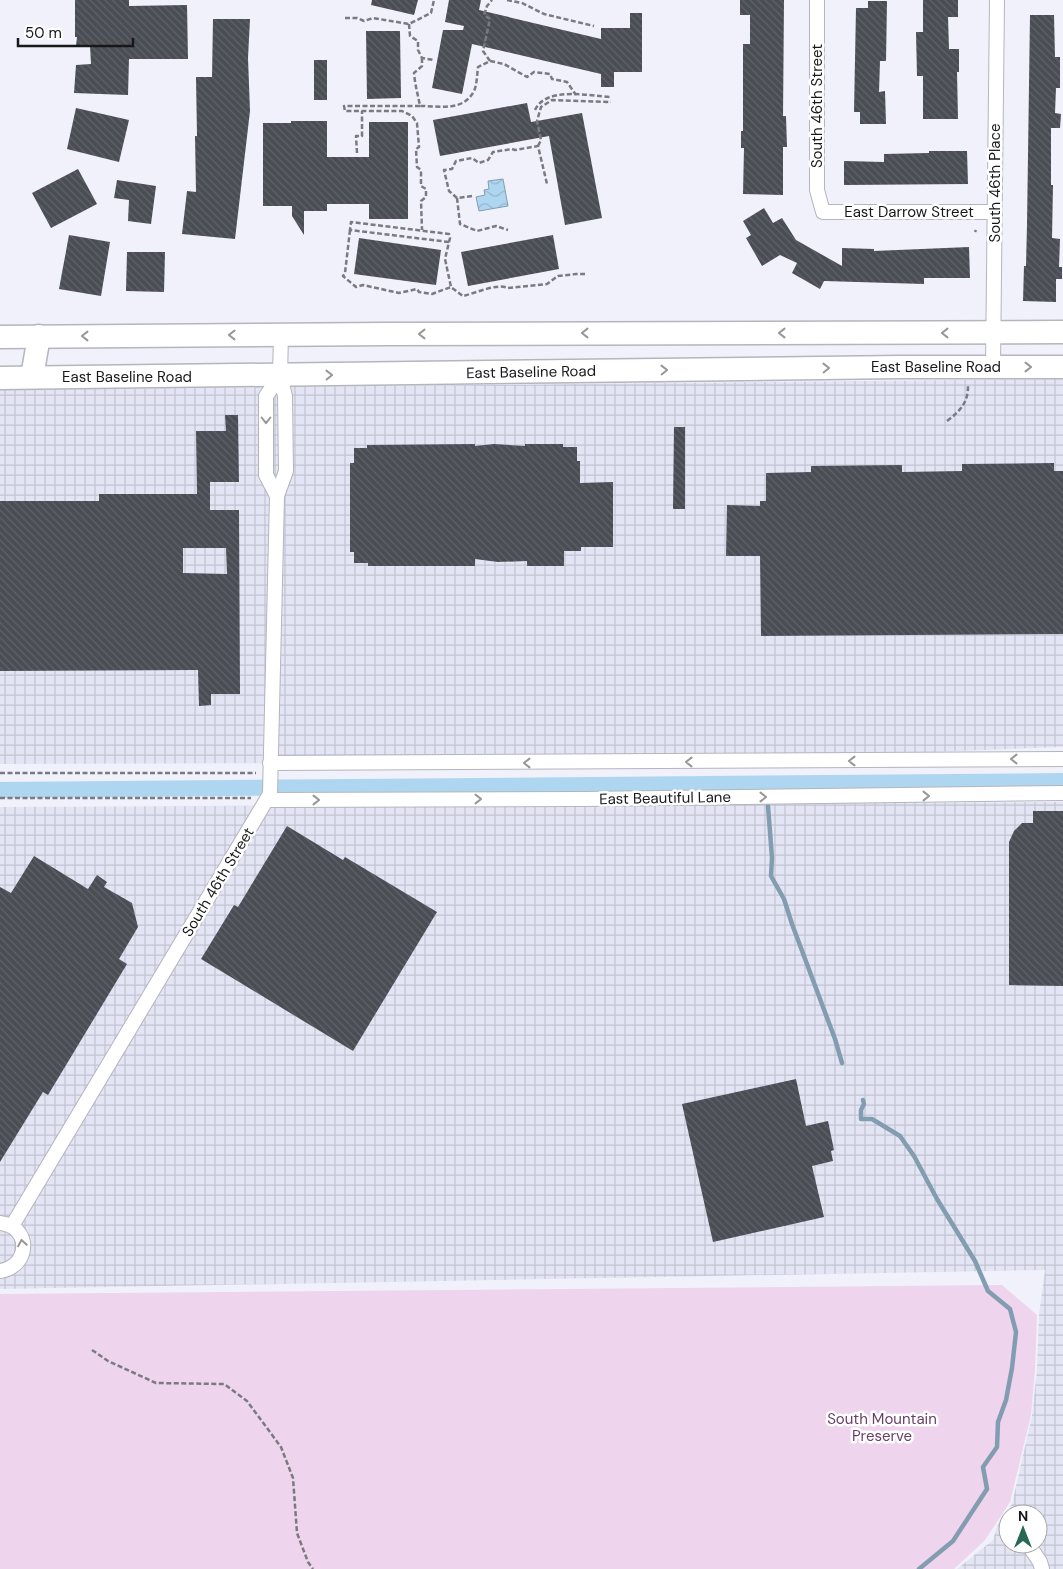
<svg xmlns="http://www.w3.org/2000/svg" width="1063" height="1569" font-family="'DM Sans',sans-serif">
	<defs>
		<pattern id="industrial-grid" width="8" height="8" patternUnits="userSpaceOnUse" patternTransform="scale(1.25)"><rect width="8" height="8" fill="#e3e5f5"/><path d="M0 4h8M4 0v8" fill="none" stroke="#c2c4d1"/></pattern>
		<pattern id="water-waves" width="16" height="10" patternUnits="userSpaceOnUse" patternTransform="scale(1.25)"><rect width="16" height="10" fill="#afd6f0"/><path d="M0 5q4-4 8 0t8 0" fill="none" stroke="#96b7cd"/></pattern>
		<pattern id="building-back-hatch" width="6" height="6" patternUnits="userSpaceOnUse" patternTransform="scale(1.25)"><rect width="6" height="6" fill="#494d54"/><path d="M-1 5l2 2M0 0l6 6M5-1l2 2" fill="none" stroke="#606369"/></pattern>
	</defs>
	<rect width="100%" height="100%" fill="#f0f1fa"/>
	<!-- industrial -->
	<g fill="url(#industrial-grid)" fill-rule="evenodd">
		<polygon points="1063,379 1063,747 658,762 0,764 0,390"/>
		<path d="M1063,802V1569H957L993,1540L998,1524L1012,1504L1032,1416L1037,1370L1039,1315L1045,1270L0,1289V807ZM1008,1514H1038V1544H1008Z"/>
	</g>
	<!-- park -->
	<polygon fill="#eed4ed" points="1002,1285 1037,1315 1035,1370 1031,1415 1010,1502 985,1540 954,1569 0,1569 0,1294"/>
	<!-- water -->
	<polygon fill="url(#water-waves)" stroke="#829db0" points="503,179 508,206 479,211 476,197 485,195 484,190 489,189 488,181"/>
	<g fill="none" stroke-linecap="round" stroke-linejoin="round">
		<!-- stream -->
		<g stroke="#829db0" stroke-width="4.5">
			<polyline points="768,806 772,858 771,876 784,899 792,924 835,1039 842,1063"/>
			<polyline points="863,1100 864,1104 861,1110 861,1119 872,1119 900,1136 914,1156 937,1199 975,1261 988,1291 1010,1309 1016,1332 1012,1368 1006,1400 998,1422 997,1447 983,1467 987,1489 953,1541 919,1569"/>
		</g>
		<!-- canal -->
		<polyline stroke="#afd6f0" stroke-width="16" points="0,790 1063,781"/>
	</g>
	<!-- building -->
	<g fill="url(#building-back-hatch)" fill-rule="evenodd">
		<polygon points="75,0 129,0 129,6 187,5 188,59 129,59 128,95 74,93 76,65 91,64 90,45 76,46 77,37 75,37"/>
		<polygon points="372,0 418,0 414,15 371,5"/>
		<polygon points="449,0 481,0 479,10 601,39 601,28 630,28 630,13 642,13 642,72 614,72 614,87 601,87 601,74 472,44 462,94 432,88 443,30 463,30 464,26 445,22"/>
		<polygon points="740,0 784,0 783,116 786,116 787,147 783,147 783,195 743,194 744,148 741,148 741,131 743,131 743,44 750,44 750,15 740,15"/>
		<polygon points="923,0 958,0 958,17 948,17 949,49 959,49 959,72 957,72 958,119 923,119 923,76 917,76 916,32 923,32"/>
		<polygon points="868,1 887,1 886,61 880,61 879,92 885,91 886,124 860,124 860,112 854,112 856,8 868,8"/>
		<polygon points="1030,15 1054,15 1055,57 1060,57 1060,88 1056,88 1055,113 1061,114 1060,128 1051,128 1051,185 1053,185 1052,238 1060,239 1059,267 1062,267 1062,279 1056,279 1056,302 1023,301 1024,266 1026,266 1027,225"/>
		<polygon points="213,19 250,19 248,58 250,111 235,239 182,234 187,191 196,192 195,136 197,136 196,77 212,77"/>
		<polygon points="366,31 400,31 401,98 367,99"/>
		<rect x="314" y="60" width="13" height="40"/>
		<polygon points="527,103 531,122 582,113 602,218 565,225 549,136 440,156 433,120"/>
		<polygon points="76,108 129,120 119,162 67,149"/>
		<polygon points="291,121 327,121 327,157 369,157 369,122 408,122 408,219 369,219 369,204 327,204 327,211 304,211 304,235 292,216 292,206 263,206 263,123 291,123"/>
		<polygon points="929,151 967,151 968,184 844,185 844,161 884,162 884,154 929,153"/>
		<polygon points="78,169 97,204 51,228 32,193"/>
		<polygon points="117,180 156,186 151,224 128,221 129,200 114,198"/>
		<polygon points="764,208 773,223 782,218 796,240 842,266 842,248 874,249 874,251 969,247 970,278 924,278 924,284 824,281 820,289 792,273 797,263 780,255 762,266 746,238 751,235 743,221"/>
		<polygon points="69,235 110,242 101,296 59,289"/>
		<polygon points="553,235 559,269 468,286 461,252"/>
		<polygon points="359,238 441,250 436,285 354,274"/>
		<polygon points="127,252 165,252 164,292 126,291"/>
		<path d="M225,415H238L239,482H210V510H239L240,694H211V705L199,706L198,670L0,671V501H99V494H197L196,431H226ZM183,548H226L227,574L183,573Z"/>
		<polygon points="674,427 685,427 685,509 673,509"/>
		<polygon points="475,444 475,446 494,444 525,446 525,444 563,444 563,447 577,447 577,461 580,461 580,483 613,482 613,547 581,547 581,551 564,551 564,566 527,566 527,561 498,562 475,559 475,566 368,566 368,563 354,563 354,552 350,552 350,463 354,463 354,448 367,448 367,445"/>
		<polygon points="1054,463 1054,471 1063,471 1063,634 761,636 760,556 726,556 727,505 760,506 760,501 766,501 766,473 811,472 811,466 902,465 902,472 962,471 962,464"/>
		<polygon points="1033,811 1063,811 1063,986 1009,985 1009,842 1014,831 1022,823 1033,823"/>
		<polygon points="287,826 343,860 345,857 437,912 353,1051 201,959 234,905 238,907"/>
		<polygon points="34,856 88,889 97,875 107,882 104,887 132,903 138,927 119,959 127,964 48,1095 43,1092 0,1162 0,887 11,893"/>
		<polygon points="796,1079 806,1126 828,1121 834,1150 831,1151 833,1161 812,1166 824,1217 713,1242 682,1104"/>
	</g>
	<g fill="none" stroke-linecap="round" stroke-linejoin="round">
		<defs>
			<g id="street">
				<polyline points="817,0 817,190 823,212 995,212"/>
				<polyline points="993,367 997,0"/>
				<polyline points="277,496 266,475 266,396 280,376"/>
				<polyline points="270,763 1063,759"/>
				<polyline points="267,800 583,799 1063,793"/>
				<path d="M0,1223C31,1226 31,1266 0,1271"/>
				<polyline points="12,1226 270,794 277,496 286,471 285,396 280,376 281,334"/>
				<polyline points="1028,1544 1040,1562 1042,1569"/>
			</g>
			<g id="primary">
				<polyline points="0,337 385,334 1063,332"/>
				<polyline points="32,377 39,336"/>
				<polyline points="0,378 900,367 1063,367"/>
			</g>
		</defs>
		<!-- street casing -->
		<use href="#street" stroke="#b4b5bd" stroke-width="16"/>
		<!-- primary casing -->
		<use href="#primary" stroke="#b4b5bd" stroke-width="25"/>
		<!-- path -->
		<g stroke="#7a7b81" stroke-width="2.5" stroke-dasharray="5 2.5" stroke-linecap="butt">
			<polyline points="507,0 522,3 544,14 594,26"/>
			<polyline points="345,18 357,18 364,21 373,18 409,24 431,13 434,0"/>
			<polyline points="409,24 410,36 418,41 418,50 422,58 434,60"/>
			<path d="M422,58V66L414,73C415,85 418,95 420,106C440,106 463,112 474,91C477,85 477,74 478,67L490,61L504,64L527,77L534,72L550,74L552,79L567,82L576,95"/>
			<polyline points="490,61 483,51 490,19 484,15 487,6 492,0"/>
			<polyline points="420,106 344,106 345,111 402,111 412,116 417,123 419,147 416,149 417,167 421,170 421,186 426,189 426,197 421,201 422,230"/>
			<path d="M535,110C546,86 589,96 611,97"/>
			<polyline points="538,146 541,140 537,121 541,107 552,100 611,102"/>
			<polyline points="357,153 356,136 362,136 362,111"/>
			<polyline points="472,196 457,198 449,191 444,170 452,169 456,161 472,158 479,163 488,160 493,152 512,149 515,150 538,146 547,184"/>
			<polyline points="457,198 460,224 477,231 496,226 508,230"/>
			<path d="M350,230L345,273L343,276L356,287L363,285L399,293L417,289L419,292L432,294L451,287L463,296C476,293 497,283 508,288L547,284L558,276L576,274H585"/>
			<polyline points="975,232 976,230"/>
			<polyline points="449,242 350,230 351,222 449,234 450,238 445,259 451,287"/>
			<path d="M947,421C960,411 968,403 968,386"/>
			<polyline points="0,773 256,773"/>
			<polyline points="0,798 251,798"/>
			<polyline points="92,1350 108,1361 156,1383 224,1384 247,1401 281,1447 293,1478 297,1533 308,1562 313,1569"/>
		</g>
		<!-- street -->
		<use href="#street" stroke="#fff" stroke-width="14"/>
		<!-- primary -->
		<use href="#primary" stroke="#fff" stroke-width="22"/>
	</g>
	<!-- one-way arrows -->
	<defs><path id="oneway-chevron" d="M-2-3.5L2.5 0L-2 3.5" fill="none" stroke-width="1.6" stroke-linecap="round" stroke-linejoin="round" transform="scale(1.25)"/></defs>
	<g stroke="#979798">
		<use href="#oneway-chevron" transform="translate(585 333) rotate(180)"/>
		<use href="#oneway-chevron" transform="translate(782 333) rotate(-180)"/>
		<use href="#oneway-chevron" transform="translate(945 333) rotate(-180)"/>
		<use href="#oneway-chevron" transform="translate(422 334) rotate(180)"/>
		<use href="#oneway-chevron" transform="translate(232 335) rotate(180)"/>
		<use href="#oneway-chevron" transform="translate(85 336) rotate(180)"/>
		<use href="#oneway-chevron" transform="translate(1028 367)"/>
		<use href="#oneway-chevron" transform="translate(826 368) rotate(-1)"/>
		<use href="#oneway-chevron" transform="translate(664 370) rotate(-1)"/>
		<use href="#oneway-chevron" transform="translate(329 375) rotate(-1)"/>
		<use href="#oneway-chevron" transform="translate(266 420) rotate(90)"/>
		<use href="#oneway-chevron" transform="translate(1014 759) rotate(180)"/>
		<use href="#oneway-chevron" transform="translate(852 761) rotate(180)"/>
		<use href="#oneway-chevron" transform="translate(689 762) rotate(180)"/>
		<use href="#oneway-chevron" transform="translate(527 763) rotate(180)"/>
		<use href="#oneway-chevron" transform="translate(926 796)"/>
		<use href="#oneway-chevron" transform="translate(763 797)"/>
		<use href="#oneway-chevron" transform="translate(478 799)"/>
		<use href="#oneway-chevron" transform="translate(316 800)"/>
		<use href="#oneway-chevron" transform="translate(22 1243) rotate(-99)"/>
	</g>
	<g text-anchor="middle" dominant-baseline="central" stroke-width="5" stroke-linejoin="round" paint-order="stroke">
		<!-- street labels -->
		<g font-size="15" fill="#18181b" stroke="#fff">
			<text transform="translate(817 106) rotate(-90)">South 46th Street</text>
			<text transform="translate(995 183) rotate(-90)">South 46th Place</text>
			<text x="909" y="212">East Darrow Street</text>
			<text x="936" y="367">East Baseline Road</text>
			<text transform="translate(531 372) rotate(-1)">East Baseline Road</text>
			<text x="127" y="377">East Baseline Road</text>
			<text transform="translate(665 798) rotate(-1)">East Beautiful Lane</text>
			<text transform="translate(218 882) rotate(-59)">South 46th Street</text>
		</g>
		<!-- park labels -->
		<g font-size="15" fill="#693f68" stroke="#fff">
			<text x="882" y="1419">South Mountain<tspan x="882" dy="17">Preserve</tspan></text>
		</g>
	</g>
	<!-- north arrow -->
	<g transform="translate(1023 1529)"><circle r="24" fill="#ffffff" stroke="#a3a3a4"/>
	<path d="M0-4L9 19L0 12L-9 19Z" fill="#2a6855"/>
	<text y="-8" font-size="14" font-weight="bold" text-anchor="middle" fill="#18181b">N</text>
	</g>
	<!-- scale -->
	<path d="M18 38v8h115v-8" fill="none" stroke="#18181b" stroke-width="2.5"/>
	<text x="25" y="38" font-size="15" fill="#18181b" stroke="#ffffff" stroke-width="4" paint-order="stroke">50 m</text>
</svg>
